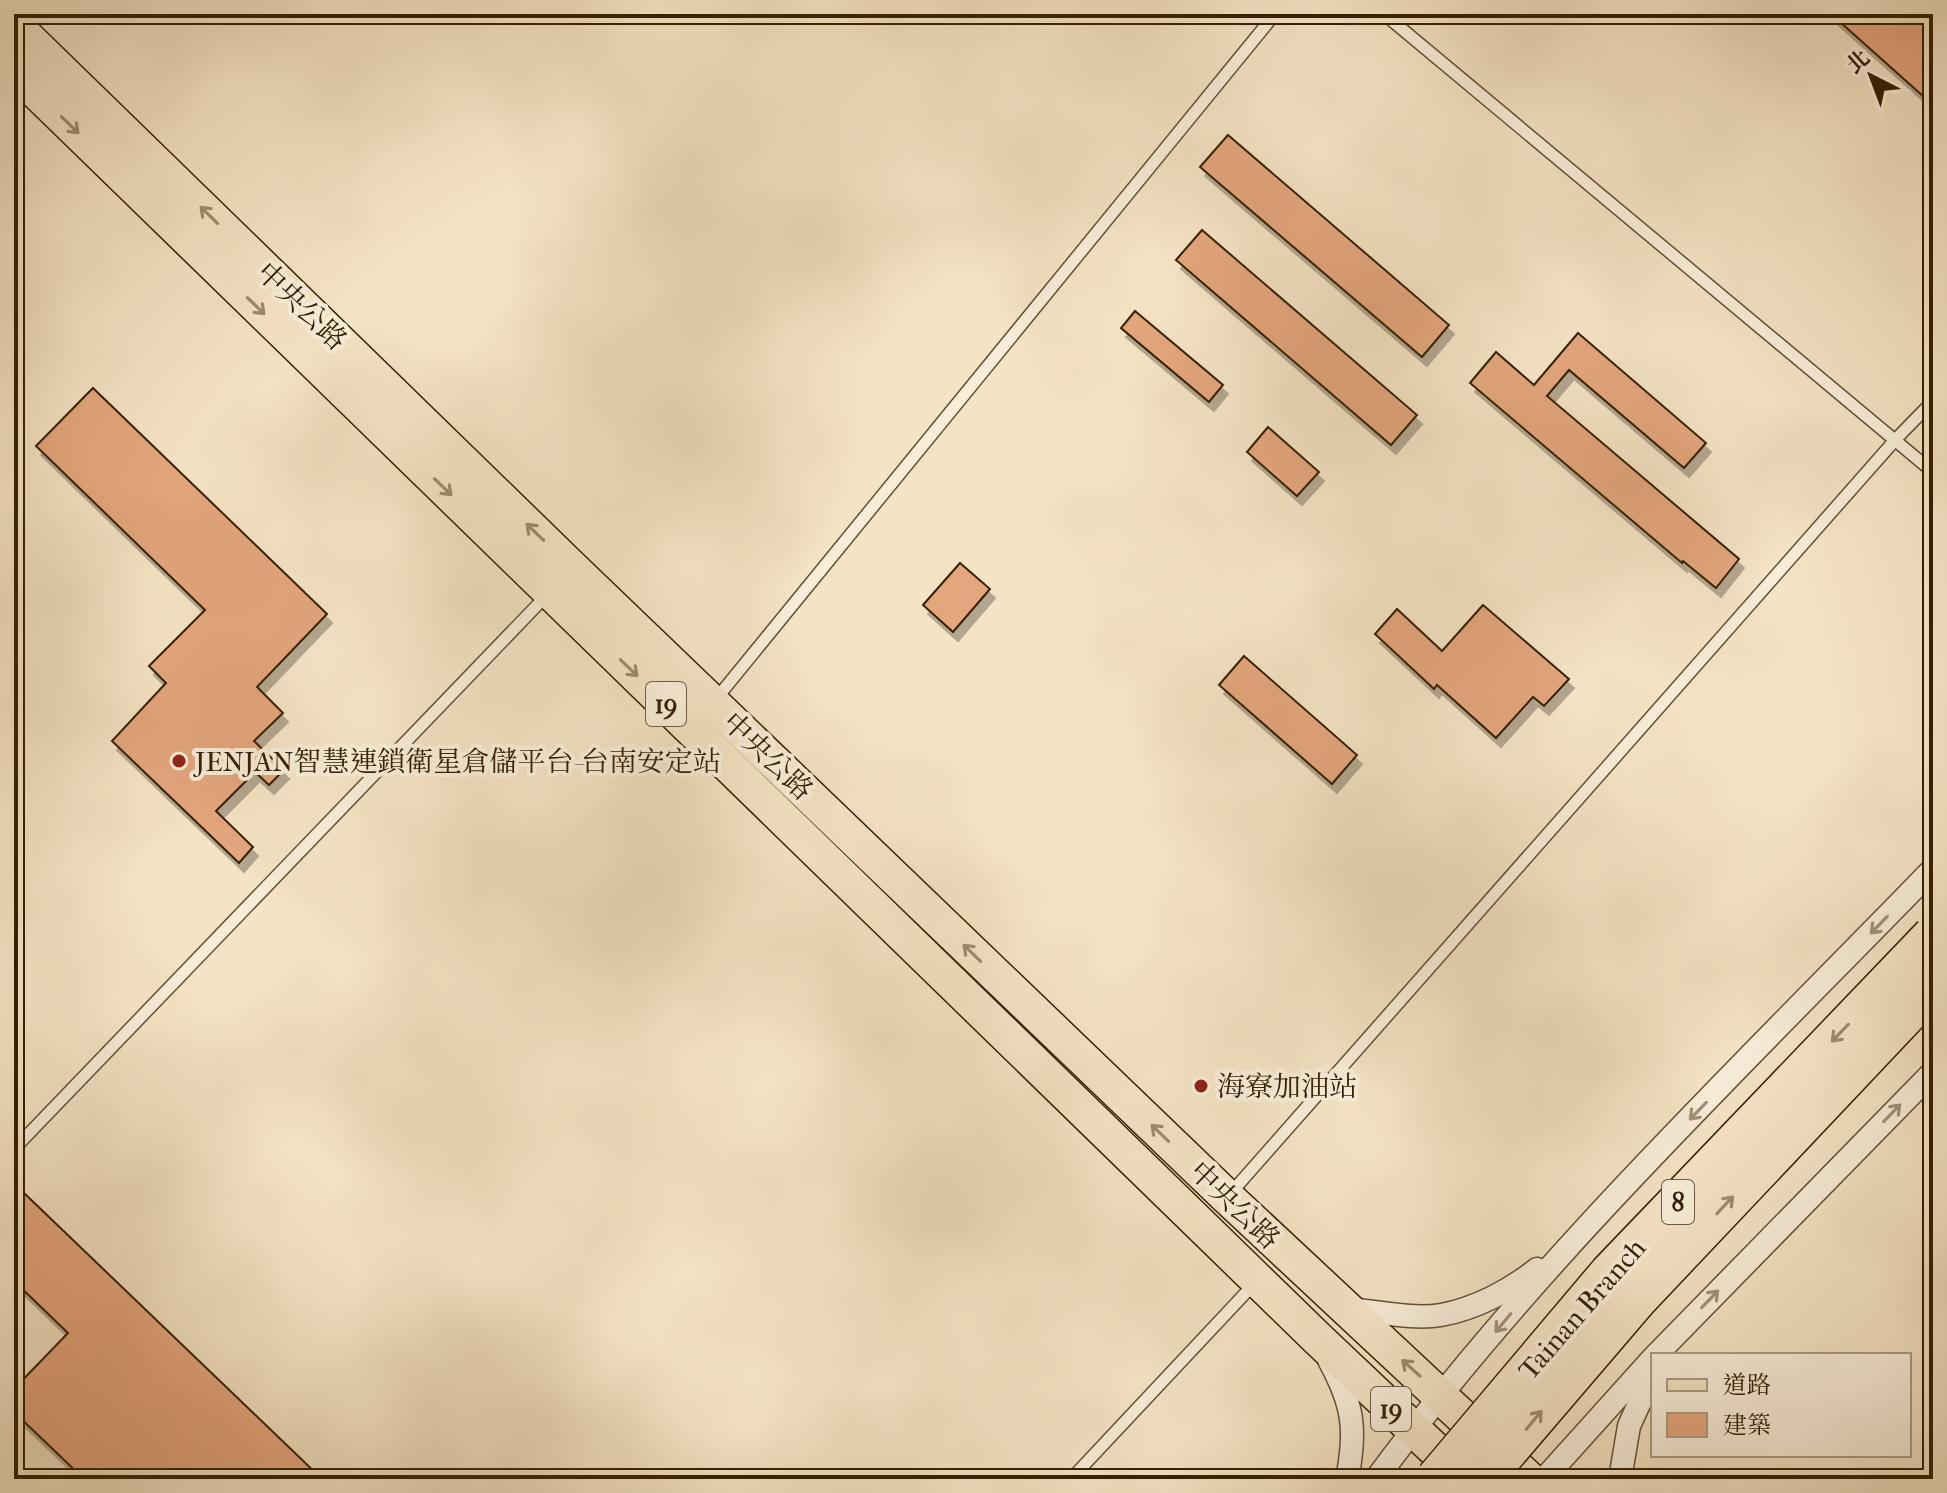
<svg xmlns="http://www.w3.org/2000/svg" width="1947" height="1493" font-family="'IM FELL French Canon','Noto Serif TC',serif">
	<defs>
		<filter id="shadow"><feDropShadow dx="5" dy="9" stdDeviation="0" flood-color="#0004"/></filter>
	</defs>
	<rect width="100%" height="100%" fill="#f4e3c4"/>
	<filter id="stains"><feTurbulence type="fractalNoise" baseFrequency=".0025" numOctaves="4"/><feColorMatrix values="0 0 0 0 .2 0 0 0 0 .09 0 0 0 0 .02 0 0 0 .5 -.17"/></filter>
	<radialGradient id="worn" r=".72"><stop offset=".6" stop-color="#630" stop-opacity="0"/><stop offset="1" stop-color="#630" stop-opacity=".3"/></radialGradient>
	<!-- building -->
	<g fill="#e4a67c" stroke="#342003" stroke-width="2" filter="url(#shadow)">
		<polygon points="1831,14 1933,14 1933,105"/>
		<polygon points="1228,135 1449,325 1422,357 1200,167"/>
		<polygon points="1202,230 1417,415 1391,445 1176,260"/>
		<polygon points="1135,311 1223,385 1209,402 1121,328"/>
		<polygon points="1578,333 1706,443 1684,468 1569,370 1547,396 1739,559 1716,588 1683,561 1682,563 1470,383 1496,352 1534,385"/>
		<polygon points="93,388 327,614 257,687 283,713 254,741 284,770 269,785 255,772 216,811 253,847 239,863 112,741 166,683 149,666 205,610 36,446"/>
		<polygon points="1268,427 1319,472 1297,496 1247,452"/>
		<polygon points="960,563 990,589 953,632 923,605"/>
		<polygon points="1483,605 1569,679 1544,706 1533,697 1496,738 1437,685 1434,689 1375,634 1397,609 1442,651"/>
		<polygon points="1244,656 1357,755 1332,784 1219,685"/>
		<polygon points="24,1193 322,1479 84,1479 14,1412 14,1389 68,1333 14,1281 14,1203"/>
	</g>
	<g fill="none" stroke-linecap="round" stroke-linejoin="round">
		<defs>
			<g id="lane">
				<polyline points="1384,14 1933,472"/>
				<polyline points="716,699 1275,14"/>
				<polyline points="14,1149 547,595"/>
				<polyline points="1230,1194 1896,439 1933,401"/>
				<polyline points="1071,1479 1254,1284"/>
			</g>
			<g id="street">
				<path d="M1347,1309C1377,1311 1412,1320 1441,1315C1475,1309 1511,1290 1537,1269"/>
				<polyline points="1656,1355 1933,1072"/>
				<path d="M1329,1360C1353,1404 1357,1429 1347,1479"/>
				<path d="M1376,1479C1540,1258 1742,1066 1933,869"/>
				<polyline points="1544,1479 1653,1358"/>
				<polyline points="1620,1479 1629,1426 1653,1373"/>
			</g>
			<g id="primary">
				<polyline points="14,25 573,569 1227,1197 1529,1479"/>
				<polyline points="14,70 1317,1338 1466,1479"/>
			</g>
		</defs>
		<!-- lane casing -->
		<use href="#lane" stroke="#645133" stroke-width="14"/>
		<!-- street casing -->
		<use href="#street" stroke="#645133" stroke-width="25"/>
		<!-- primary casing -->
		<use href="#primary" stroke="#342003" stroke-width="37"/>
		<!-- lane -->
		<use href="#lane" stroke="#f8edd9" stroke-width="11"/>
		<!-- street -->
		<use href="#street" stroke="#f8edd9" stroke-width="22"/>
		<!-- primary -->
		<use href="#primary" stroke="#f4e3c4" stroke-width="34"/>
		<defs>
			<g id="highway-bridge">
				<polyline points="1436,1479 1610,1273 1933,936"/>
				<polyline points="1483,1479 1637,1299 1933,986"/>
			</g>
		</defs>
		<!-- highway-bridge casing -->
		<use href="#highway-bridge" stroke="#342003" stroke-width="43" stroke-linecap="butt"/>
		<!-- highway-bridge -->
		<use href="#highway-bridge" stroke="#f4e3c4" stroke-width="40"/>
	</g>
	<!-- one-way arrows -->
	<defs><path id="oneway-shaft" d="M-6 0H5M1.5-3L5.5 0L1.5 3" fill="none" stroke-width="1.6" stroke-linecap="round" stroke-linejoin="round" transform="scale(2)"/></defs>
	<g stroke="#9e8b6d">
		<use href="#oneway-shaft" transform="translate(70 125) rotate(44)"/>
		<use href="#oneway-shaft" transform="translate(209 215) rotate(-136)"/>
		<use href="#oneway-shaft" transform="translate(256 306) rotate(44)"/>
		<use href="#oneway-shaft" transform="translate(443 487) rotate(44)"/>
		<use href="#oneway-shaft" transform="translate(535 532) rotate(-136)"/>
		<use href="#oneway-shaft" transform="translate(629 668) rotate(44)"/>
		<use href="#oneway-shaft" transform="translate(972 953) rotate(-136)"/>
		<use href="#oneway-shaft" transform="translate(1840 1033) rotate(134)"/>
		<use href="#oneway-shaft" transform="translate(1160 1133) rotate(-136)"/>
		<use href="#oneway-shaft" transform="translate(1725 1205) rotate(-47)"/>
		<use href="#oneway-shaft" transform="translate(1411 1368) rotate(-138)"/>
		<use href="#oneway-shaft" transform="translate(1534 1420) rotate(-50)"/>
	</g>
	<g stroke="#a09179">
		<use href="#oneway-shaft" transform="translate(1879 925) rotate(134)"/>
		<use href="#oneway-shaft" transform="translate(1698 1111) rotate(134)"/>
		<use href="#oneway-shaft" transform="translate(1892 1113) rotate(-46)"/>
		<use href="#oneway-shaft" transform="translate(1710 1299) rotate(-46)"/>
		<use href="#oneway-shaft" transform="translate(1503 1323) rotate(130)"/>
	</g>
	<!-- markers -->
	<g fill="#8f2418" stroke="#f8edd9" stroke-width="3">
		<circle cx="179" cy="761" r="8"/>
		<circle cx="1201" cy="1086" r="8"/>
	</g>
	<g text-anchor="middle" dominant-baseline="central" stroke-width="8" stroke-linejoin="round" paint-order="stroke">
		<!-- shield labels -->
		<g fill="#f8edd9" stroke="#6f5e43" stroke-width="2">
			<rect x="646" y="682" width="40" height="44" rx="6"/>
			<rect x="1662" y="1180" width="32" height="44" rx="6"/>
			<rect x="1371" y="1387" width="40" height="44" rx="6"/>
		</g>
		<g font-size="26" font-weight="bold" fill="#342003">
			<text x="666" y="704">19</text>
			<text x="1678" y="1202">8</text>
			<text x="1391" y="1409">19</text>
		</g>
		<!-- street labels -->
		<g font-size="28" fill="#342003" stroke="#f8edd9">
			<text transform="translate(302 306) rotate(44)">中央公路</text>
			<text transform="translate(768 756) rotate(44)">中央公路</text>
			<text transform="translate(1235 1205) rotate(44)">中央公路</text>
			<text transform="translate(1582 1309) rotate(-49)">Tainan Branch</text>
		</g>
		<!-- poi labels -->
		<g font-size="28" fill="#342003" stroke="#f8edd9" text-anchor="start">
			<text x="195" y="761">JENJAN智慧連鎖衛星倉儲平台-台南安定站</text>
			<text x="1217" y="1086">海寮加油站</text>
		</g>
	</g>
	<!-- margin -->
	<rect width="1947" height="1493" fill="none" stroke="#f4e3c4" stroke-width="48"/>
	<rect x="16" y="16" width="1915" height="1461" fill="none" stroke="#342003" stroke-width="4"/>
	<rect x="24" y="24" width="1899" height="1445" fill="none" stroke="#342003" stroke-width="2"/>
	<!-- legend -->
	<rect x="1651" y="1353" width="260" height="104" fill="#f8edd9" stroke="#aa9b83" stroke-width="2"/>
	<rect x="1667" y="1379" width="40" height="12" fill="#f4e3c4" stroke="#aa9b83" stroke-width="2"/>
	<text x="1723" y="1393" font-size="24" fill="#342003">道路</text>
	<rect x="1667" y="1413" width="40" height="24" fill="#e4a67c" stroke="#aa9b83" stroke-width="2"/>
	<text x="1723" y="1433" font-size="24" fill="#342003">建築</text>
	<!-- north arrow -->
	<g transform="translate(1871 76) rotate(318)" stroke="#f8edd9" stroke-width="6" paint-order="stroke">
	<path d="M0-6L14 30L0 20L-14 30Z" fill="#342003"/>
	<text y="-12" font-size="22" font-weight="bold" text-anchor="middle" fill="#342003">北</text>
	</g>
	<rect width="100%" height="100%" filter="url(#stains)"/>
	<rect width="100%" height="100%" fill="url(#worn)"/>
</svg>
